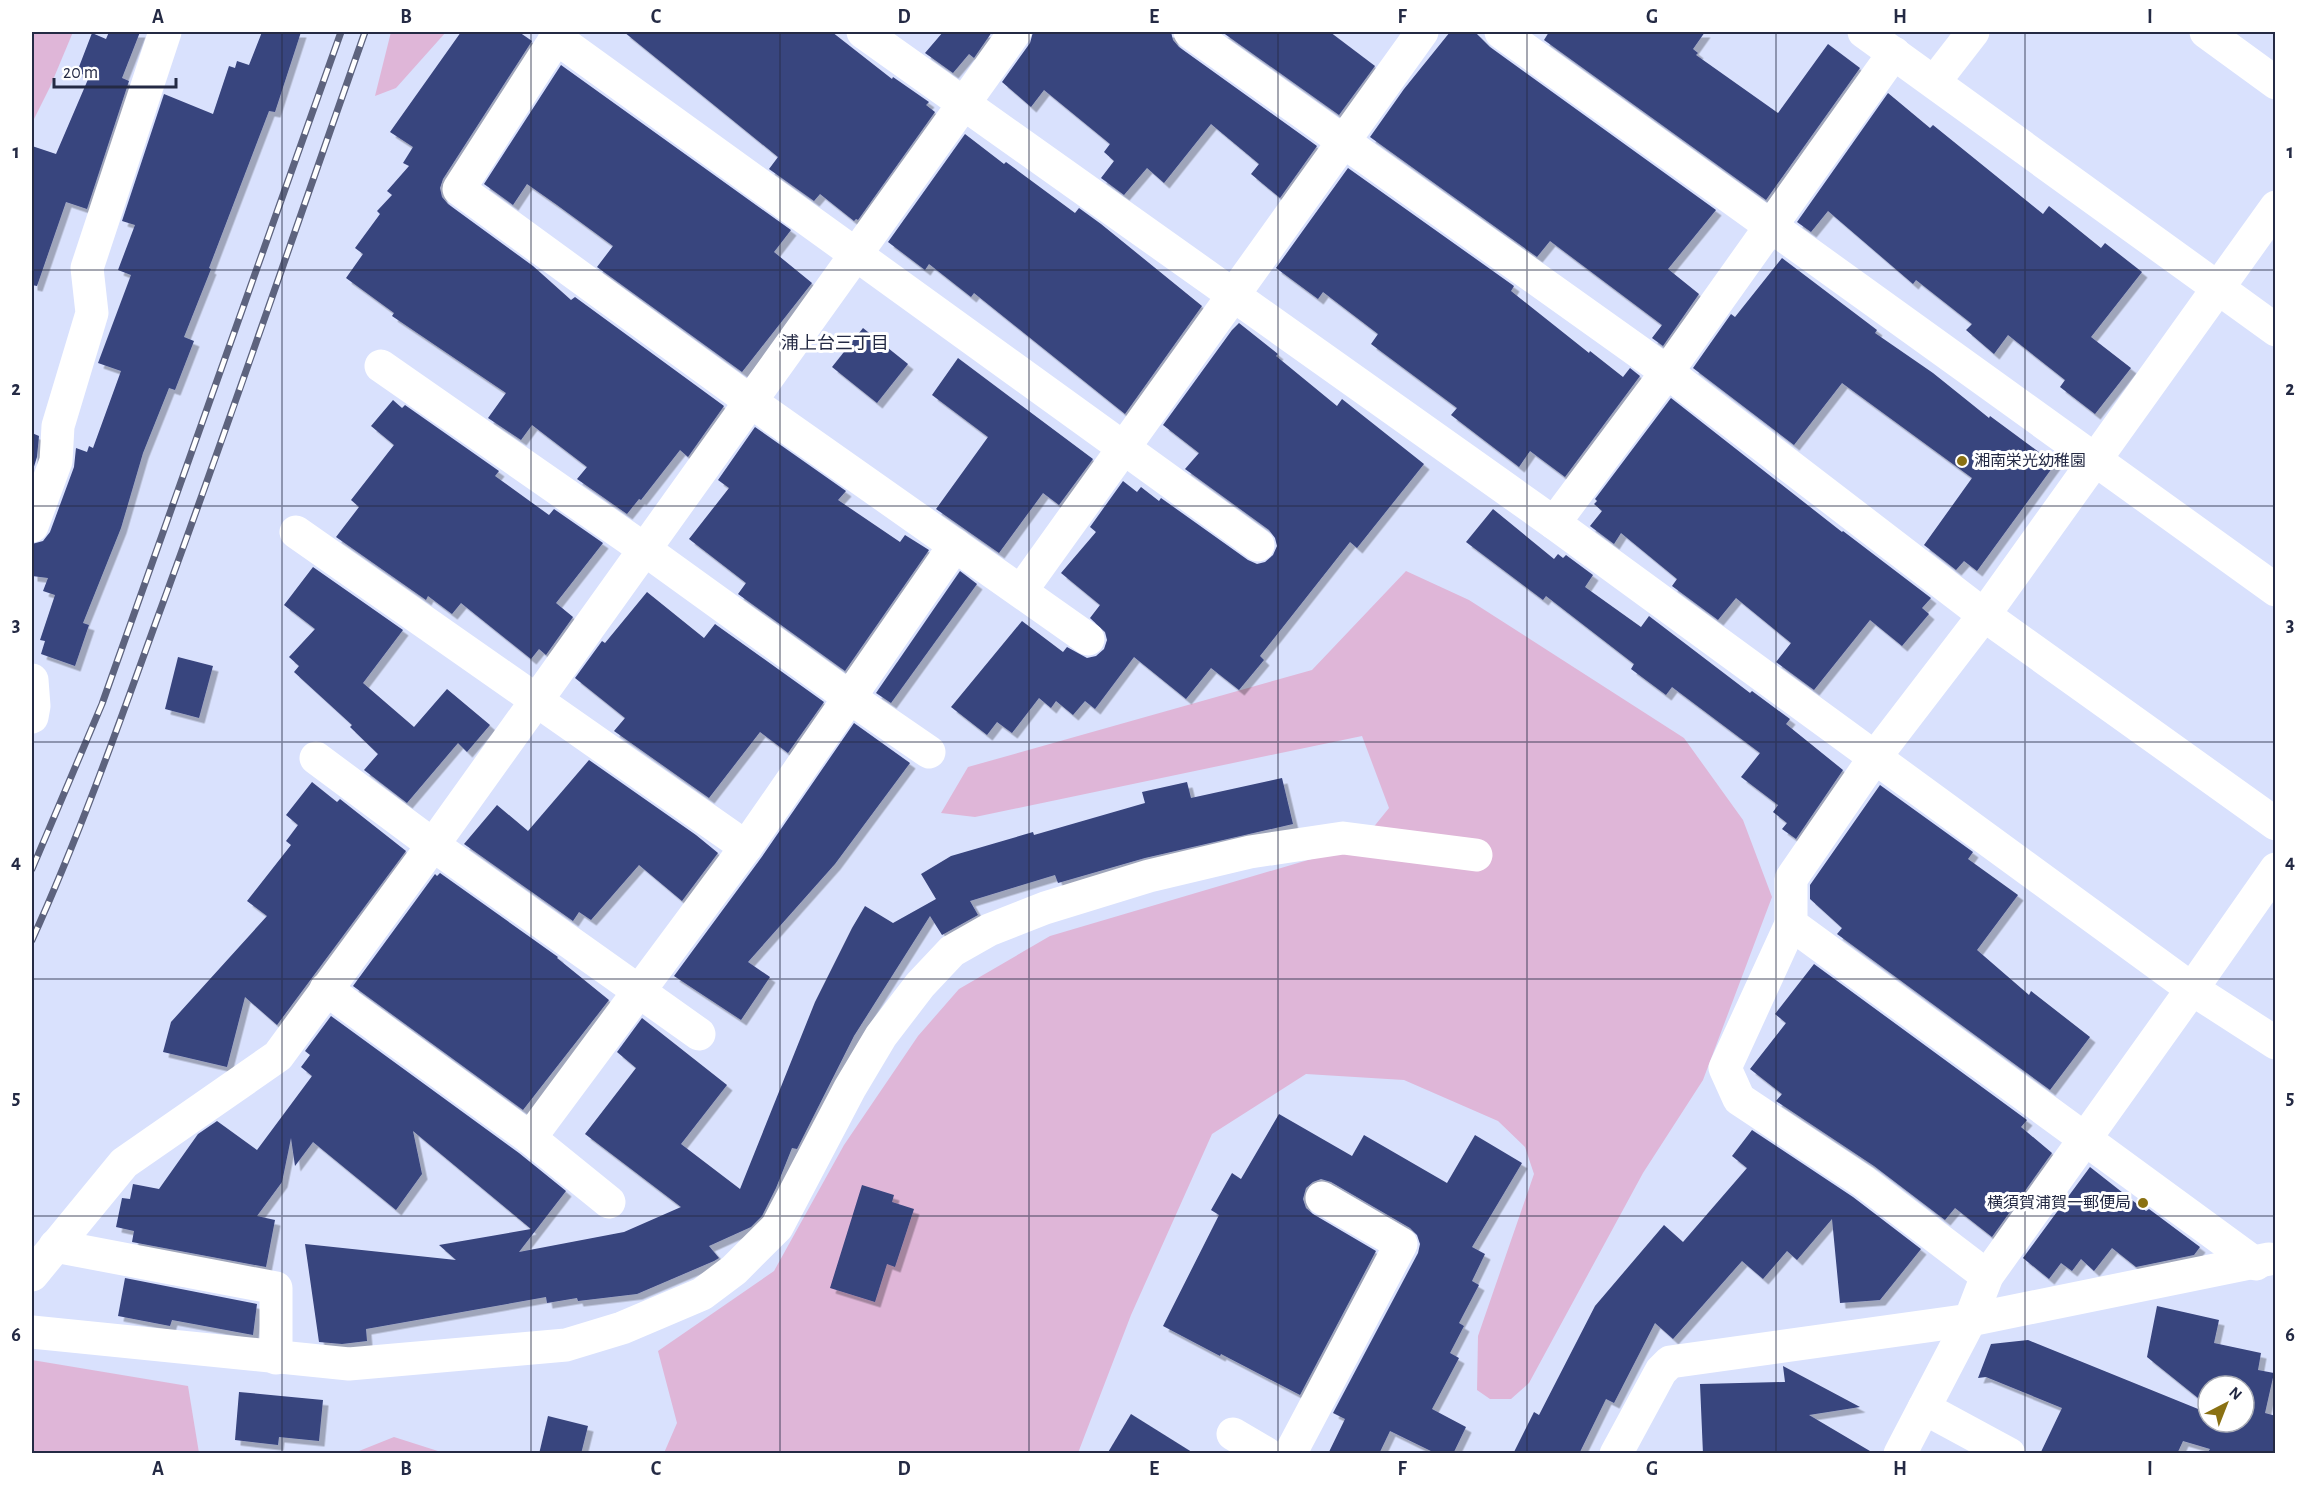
<svg xmlns="http://www.w3.org/2000/svg" width="2307" height="1485" font-family="'Alegreya Sans','Noto Sans JP',sans-serif">
	<defs>
		<filter id="shadow"><feDropShadow dx="5.5" dy="5.5" stdDeviation="0" flood-color="#0004"/></filter>
	</defs>
	<rect width="100%" height="100%" fill="#d9e1fd"/>
	<!-- green -->
	<g fill="#dfb6d8">
		<polygon points="32,32 73,32 50,87 32,123"/>
		<polygon points="391,32 446,32 396,88 375,96"/>
		<polygon points="1406,571 1469,600 1684,738 1743,820 1772,897 1703,1080 1643,1173 1529,1383 1511,1399 1490,1399 1477,1390 1478,1336 1534,1174 1525,1147 1498,1121 1404,1080 1306,1074 1212,1134 1131,1315 1078,1453 664,1453 677,1423 658,1351 774,1271 844,1145 918,1036 959,989 1050,936 1359,845 1389,808 1362,736 975,817 941,813 968,767 1312,670"/>
		<polygon points="32,1360 188,1386 199,1453 32,1453"/>
		<polygon points="394,1437 441,1452 442,1453 354,1453"/>
	</g>
	<!-- building -->
	<g fill="#38447e" filter="url(#shadow)">
		<polygon points="109,32 140,32 122,78 129,81 87,209 66,202 37,286 32,285 32,146 56,154 89,77 77,72 92,33 106,39"/>
		<polygon points="262,32 301,32 275,112 269,111 209,268 211,269 184,337 194,341 175,390 169,388 143,453 121,528 83,623 89,625 75,666 41,654 45,641 40,640 55,595 43,591 48,578 32,576 32,544 43,541 50,532 74,467 76,448 87,452 89,446 93,448 121,371 98,363 131,275 118,270 135,225 122,221 164,94 213,114 229,66 235,68 237,61 249,65"/>
		<polygon points="461,32 519,32 532,41 443,179 440,188 442,197 448,204 533,266 571,300 575,297 724,406 688,457 680,450 641,500 639,499 627,514 577,479 587,467 532,425 521,440 488,418 506,393 392,316 394,313 346,278 363,254 355,248 380,214 377,211 392,195 387,191 409,166 403,163 413,147 390,132"/>
		<polygon points="624,32 832,32 892,79 893,77 929,102 926,105 935,112 858,220 856,219 854,221 820,194 814,201 769,169 778,157"/>
		<polygon points="943,32 992,32 974,58 969,54 953,73 925,53"/>
		<polygon points="1033,32 1171,32 1173,40 1179,47 1317,146 1280,198 1251,174 1259,164 1211,124 1164,183 1147,168 1124,195 1101,178 1114,161 1104,152 1110,144 1044,90 1031,107 1002,82 1030,43"/>
		<polygon points="1222,32 1330,32 1375,66 1339,115"/>
		<polygon points="1450,32 1475,32 1490,47 1716,210 1668,269 1699,294 1663,346 1652,338 1662,325 1550,241 1537,257 1370,137 1404,89"/>
		<polygon points="1549,32 1705,32 1693,49 1698,53 1696,55 1778,113 1828,44 1860,68 1766,200 1544,40"/>
		<polygon points="561,65 791,230 774,252 812,283 742,372 597,267 613,246 557,205 527,184 513,205 484,184"/>
		<polygon points="1888,93 1930,128 1933,125 2043,214 2049,206 2101,248 2105,243 2142,272 2091,337 2131,368 2095,414 2060,387 2065,380 2008,335 1994,354 1966,330 1972,324 1916,280 1913,284 1828,211 1811,232 1797,222"/>
		<polygon points="965,134 1004,164 1006,162 1075,213 1079,208 1101,224 1202,306 1125,414 974,293 971,297 929,264 925,270 888,242"/>
		<polygon points="1348,168 1514,286 1511,291 1589,353 1590,351 1623,377 1630,368 1640,376 1565,477 1530,451 1519,467 1451,415 1457,408 1371,344 1378,334 1323,292 1318,299 1276,268"/>
		<polygon points="1782,258 1877,330 1875,333 1933,373 1989,418 1990,416 2055,464 1977,571 1964,561 1956,570 1924,545 1972,478 1842,383 1794,445 1693,368 1731,314 1735,317"/>
		<polygon points="1239,323 1278,354 1276,356 1337,406 1342,399 1424,464 1357,548 1350,542 1260,656 1264,660 1239,690 1211,668 1186,699 1134,657 1095,709 1085,701 1073,715 1056,701 1051,708 1039,698 1012,733 997,722 987,735 951,707 1022,621 1063,652 1067,647 1087,658 1096,656 1104,649 1107,640 1105,632 1090,618 1100,605 1061,573 1096,532 1090,527 1123,481 1137,492 1141,487 1159,501 1161,498 1248,560 1257,564 1265,562 1273,555 1277,546 1275,538 1269,530 1185,469 1199,453 1163,425 1232,330"/>
		<polygon points="863,328 908,364 877,403 832,367"/>
		<polygon points="958,358 1093,459 1059,505 1043,493 999,553 936,509 988,437 932,395"/>
		<polygon points="1671,398 1842,532 1843,531 1931,598 1922,608 1929,614 1902,646 1870,620 1814,690 1776,662 1791,643 1736,598 1718,620 1672,586 1677,579 1621,533 1614,544 1590,526 1602,511 1594,504 1597,501 1595,499"/>
		<polygon points="393,400 402,408 405,405 499,471 495,476 549,515 554,509 603,543 556,603 573,617 546,655 539,649 531,659 461,603 452,614 428,596 426,600 336,537 359,507 351,500 394,445 371,426"/>
		<polygon points="755,427 846,491 838,500 900,542 905,535 929,550 845,671 738,594 746,583 689,539 729,488 718,480"/>
		<polygon points="32,433 39,436 37,457 32,473"/>
		<polygon points="1493,509 1554,559 1558,554 1563,558 1566,555 1593,575 1585,587 1641,627 1649,616 1750,693 1752,691 1790,719 1786,724 1843,770 1796,839 1782,829 1787,823 1773,812 1778,805 1741,777 1760,753 1672,687 1666,695 1631,669 1634,664 1546,596 1543,600 1466,542"/>
		<polygon points="313,567 403,630 363,683 414,727 447,689 490,725 467,752 458,743 407,803 364,770 378,754 350,727 352,725 294,672 299,666 289,657 315,629 284,605"/>
		<polygon points="960,571 977,584 891,703 876,693"/>
		<polygon points="647,592 704,638 715,624 824,702 788,753 760,732 709,798 614,731 625,718 575,678 602,641 605,643"/>
		<polygon points="178,657 213,666 199,718 165,709"/>
		<polygon points="854,723 910,763 835,864 748,962 770,977 741,1020 674,976 761,858"/>
		<polygon points="589,760 696,835 718,853 682,901 639,865 591,920 579,912 573,921 464,844 497,805 528,831"/>
		<polygon points="1282,778 1293,824 1145,858 1058,883 1055,875 970,901 978,915 942,935 930,916 854,1036 797,1149 792,1148 776,1188 762,1216 751,1227 709,1246 719,1258 714,1261 637,1294 578,1301 577,1298 547,1303 546,1297 366,1329 367,1341 342,1344 319,1342 305,1244 456,1260 439,1245 531,1229 413,1131 422,1174 396,1210 313,1142 295,1166 291,1138 282,1182 257,1216 275,1220 266,1267 132,1242 134,1231 116,1227 122,1198 130,1199 133,1184 159,1189 198,1134 217,1121 257,1150 312,1076 301,1067 310,1055 305,1051 331,1016 519,1153 566,1191 519,1252 624,1232 681,1207 585,1134 636,1068 617,1052 642,1018 727,1085 681,1144 740,1189 815,1002 852,928 865,906 893,923 936,899 921,874 951,856 1033,832 1034,835 1145,803 1142,792 1187,782 1191,798"/>
		<polygon points="312,782 337,802 340,799 406,851 277,1025 245,997 227,1067 163,1052 171,1022 267,916 247,901 291,845 286,841 298,825 286,815"/>
		<polygon points="1880,785 1973,852 1968,859 2018,895 1977,950 2029,995 2031,991 2090,1037 2050,1090 1837,934 1842,928 1810,899 1810,885"/>
		<polygon points="440,873 558,957 557,958 609,1000 523,1110 353,986 435,874 437,876"/>
		<polygon points="1814,964 2027,1120 2021,1127 2052,1153 1992,1237 1955,1208 1945,1220 1874,1166 1776,1101 1782,1094 1750,1069 1786,1023 1775,1014"/>
		<polygon points="1279,1114 1352,1156 1364,1135 1447,1183 1475,1135 1522,1163 1472,1247 1485,1254 1472,1281 1479,1285 1459,1323 1464,1326 1450,1353 1459,1358 1432,1409 1466,1427 1453,1454 1437,1454 1390,1431 1379,1454 1328,1454 1345,1419 1333,1413 1418,1253 1420,1244 1417,1235 1410,1228 1331,1182 1321,1179 1313,1182 1306,1188 1303,1199 1306,1208 1313,1214 1376,1251 1300,1395 1221,1354 1220,1356 1163,1326 1219,1215 1211,1210 1232,1173 1241,1179"/>
		<polygon points="1752,1130 1853,1197 1921,1249 1880,1300 1840,1303 1832,1219 1797,1260 1787,1251 1763,1279 1742,1261 1673,1339 1655,1323 1614,1403 1606,1399 1579,1454 1513,1454 1534,1412 1539,1415 1595,1306 1664,1225 1683,1242 1747,1168 1732,1156"/>
		<polygon points="2090,1167 2146,1211 2149,1209 2200,1247 2194,1255 2136,1267 2112,1248 2094,1271 2081,1259 2072,1271 2061,1263 2049,1279 2023,1258"/>
		<polygon points="862,1185 894,1195 892,1202 914,1209 895,1267 887,1264 875,1302 830,1288"/>
		<polygon points="125,1278 257,1304 253,1335 172,1320 170,1326 118,1316"/>
		<polygon points="2157,1306 2219,1320 2214,1343 2261,1353 2258,1370 2274,1373 2265,1413 2276,1416 2276,1454 2207,1454 2210,1449 2183,1441 2177,1454 2040,1454 2062,1408 1986,1377 1978,1378 1991,1344 2028,1340 2208,1413 2208,1422 2244,1422 2244,1386 2208,1386 2208,1406 2147,1357"/>
		<polygon points="1783,1366 1860,1407 1809,1415 1875,1454 1703,1454 1700,1384 1785,1382"/>
		<polygon points="239,1392 323,1400 319,1441 279,1437 278,1445 235,1440"/>
		<polygon points="1131,1414 1195,1454 1107,1454"/>
		<polygon points="548,1416 588,1426 581,1454 539,1454"/>
	</g>
	<g fill="none" stroke-linecap="round" stroke-linejoin="round">
		<!-- minor -->
		<g stroke="#fff" stroke-width="33">
			<polyline points="560,32 459,189 750,401 1088,639"/>
			<polyline points="863,32 1554,523 2192,989 2276,1043"/>
			<polyline points="1190,32 1667,372 1984,615 2276,824"/>
			<polyline points="1501,32 2276,590"/>
			<polyline points="1864,32 2276,330"/>
			<polyline points="2206,32 2276,83"/>
			<polyline points="555,37 1258,545"/>
			<polyline points="1935,81 1973,32"/>
			<polyline points="381,366 644,549 849,697 929,752"/>
			<polyline points="1554,523 1667,372 1894,53"/>
			<polyline points="32,526 56,461 58,426 92,313 87,268 165,32"/>
			<polyline points="296,532 746,847"/>
			<polyline points="1021,591 1422,32"/>
			<polyline points="32,680 34,706 32,717"/>
			<polyline points="316,758 433,845 699,1034"/>
			<polyline points="1791,924 1725,1068 1739,1099 1864,1182 1987,1276"/>
			<polyline points="326,989 530,1138 609,1202"/>
			<polyline points="530,1138 746,847 955,545"/>
			<polyline points="55,1246 276,1288 276,1358"/>
			<polyline points="2256,1264 1791,924 1791,879 1875,757 1984,615 2276,207"/>
			<polyline points="32,1275 124,1163 278,1056 433,845 1015,32"/>
			<polyline points="32,1332 349,1364 566,1345 622,1328 702,1294 734,1270 777,1227 850,1088 881,1036 920,985 952,951 989,930 1045,908 1149,876 1250,852 1343,838 1476,855"/>
			<polyline points="1924,1408 2009,1454"/>
			<polyline points="1233,1434 1267,1454"/>
			<polyline points="1290,1454 1401,1244 1322,1198"/>
			<polyline points="1616,1454 1661,1371 1670,1362 1970,1320 2269,1259"/>
			<polyline points="1900,1454 1970,1320 1987,1276 2192,989 2276,869"/>
		</g>
		<defs>
			<g id="rail">
				<polyline points="32,869 102,704 341,32"/>
				<path d="M32,940C79,836 118,727 157,619C229,424 296,227 365,32"/>
			</g>
		</defs>
		<!-- rail casing -->
		<use href="#rail" stroke="#5d637e" stroke-width="7"/>
		<!-- rail -->
		<use href="#rail" stroke="#fff" stroke-width="4.5" stroke-dasharray="14" stroke-linecap="butt"/>
	</g>
	<!-- grid -->
	<path fill="none" stroke="#242a44" stroke-width="1.5" stroke-opacity="0.55" d="M282,32V1454M531,32V1454M780,32V1454M1029,32V1454M1278,32V1454M1527,32V1454M1776,32V1454M2025,32V1454M32,270H2276M32,506H2276M32,742H2276M32,979H2276M32,1216H2276"/>
	<!-- markers -->
	<g fill="#8a7113" stroke="#fff" stroke-width="2">
		<circle cx="1962" cy="461" r="6"/>
		<circle cx="2143" cy="1203" r="6"/>
	</g>
	<g text-anchor="middle" dominant-baseline="central" stroke-width="6" stroke-linejoin="round" paint-order="stroke">
		<!-- poi labels -->
		<g font-size="16" fill="#242a44" stroke="#fff" text-anchor="start">
			<text x="1974" y="461">湘南栄光幼稚園</text>
			<text x="2131" y="1203" text-anchor="end">横須賀浦賀一郵便局</text>
		</g>
		<!-- neighbourhood labels -->
		<g font-size="18" fill="#242a44" stroke="#fff">
			<text x="835" y="344">浦上台三丁目</text>
		</g>
	</g>
	<!-- border -->
	<rect width="2307" height="1485" fill="none" stroke="#ffffff" stroke-width="66"/>
	<!-- north arrow -->
	<g transform="translate(2226 1404) rotate(42)"><circle r="28" fill="#ffffff" stroke="#a7aab4" stroke-width="1.5"/>
	<path d="M0-4.5L10 22L0 15L-10 22Z" fill="#8a7113"/>
	<text y="-9" font-size="16" font-weight="bold" text-anchor="middle" fill="#242a44">N</text>
	</g>
	<!-- scale -->
	<path d="M54 78v9h122v-9" fill="none" stroke="#242a44" stroke-width="3"/>
	<text x="63" y="78" font-size="18" fill="#242a44" stroke="#ffffff" stroke-width="4.5" paint-order="stroke">20 m</text>
	<rect x="33" y="33" width="2241" height="1419" fill="none" stroke="#242a44" stroke-width="2"/>
	<g font-size="20" text-anchor="middle" font-weight="bold" fill="#242a44">
		<text x="158" y="23">A</text>
		<text x="406" y="23">B</text>
		<text x="656" y="23">C</text>
		<text x="904" y="23">D</text>
		<text x="1154" y="23">E</text>
		<text x="1402" y="23">F</text>
		<text x="1652" y="23">G</text>
		<text x="1900" y="23">H</text>
		<text x="2150" y="23">I</text>
		<text x="16" y="158">1</text>
		<text x="2290" y="158">1</text>
		<text x="16" y="395">2</text>
		<text x="2290" y="395">2</text>
		<text x="16" y="631">3</text>
		<text x="2290" y="631">3</text>
		<text x="16" y="868">4</text>
		<text x="2290" y="868">4</text>
		<text x="16" y="1104">5</text>
		<text x="2290" y="1104">5</text>
		<text x="16" y="1341">6</text>
		<text x="2290" y="1341">6</text>
		<text x="158" y="1475">A</text>
		<text x="406" y="1475">B</text>
		<text x="656" y="1475">C</text>
		<text x="904" y="1475">D</text>
		<text x="1154" y="1475">E</text>
		<text x="1402" y="1475">F</text>
		<text x="1652" y="1475">G</text>
		<text x="1900" y="1475">H</text>
		<text x="2150" y="1475">I</text>
	</g>
</svg>
